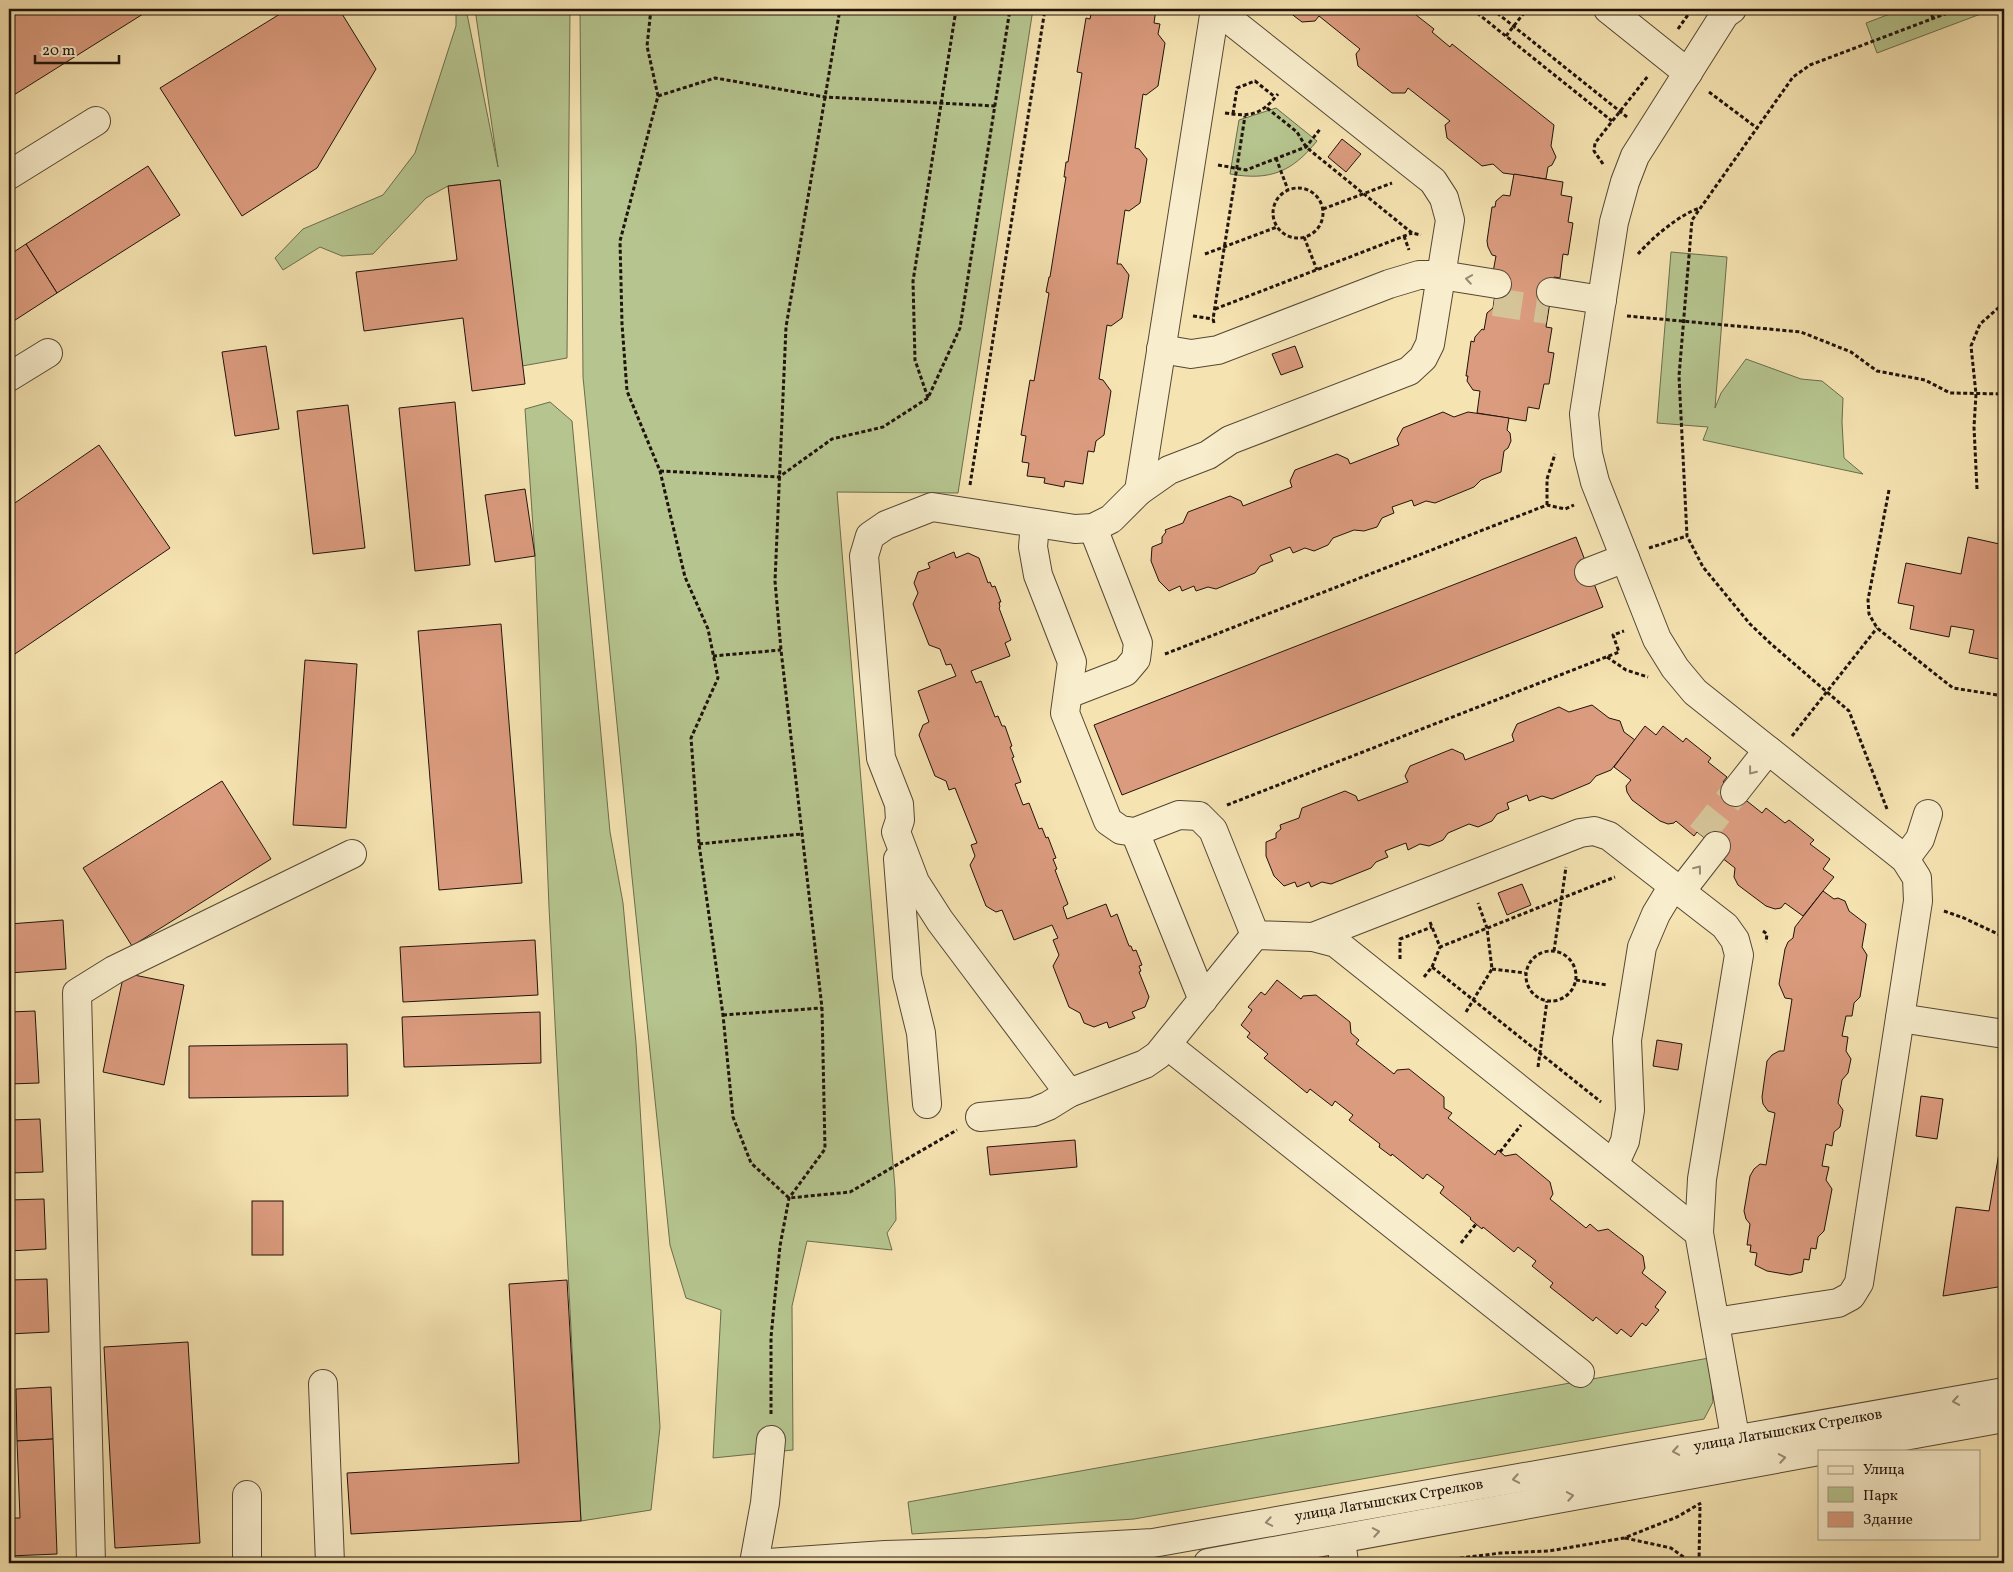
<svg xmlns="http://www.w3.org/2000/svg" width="2013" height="1572" font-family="Vollkorn,serif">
	<rect width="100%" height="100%" fill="#f5e3b1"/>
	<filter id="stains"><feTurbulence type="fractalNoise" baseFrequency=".004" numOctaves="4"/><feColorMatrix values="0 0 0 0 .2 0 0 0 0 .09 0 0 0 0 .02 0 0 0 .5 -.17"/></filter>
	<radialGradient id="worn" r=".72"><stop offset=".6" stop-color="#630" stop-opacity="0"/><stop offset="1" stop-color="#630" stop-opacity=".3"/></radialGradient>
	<!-- green -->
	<g fill="#b6c58f" stroke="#6b6c4d">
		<polygon points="456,9 466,9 498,167 475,9 570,9 567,358 522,366 500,180 448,186 426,198 373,254 342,256 320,247 283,270 275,258 303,229 383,195 415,153 456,26"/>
		<polygon points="580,9 1033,9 958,493 837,492 895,1188 896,1220 887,1233 892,1250 807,1241 792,1306 793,1450 713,1458 721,1310 686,1298 670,1245 632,877 583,377"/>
		<polygon points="1903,9 1994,9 1877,53 1866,23"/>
		<path d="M1276,108L1317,141C1292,172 1270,181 1230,174L1239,120Z"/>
		<polygon points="1671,252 1727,257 1715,408 1721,393 1746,359 1801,379 1822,381 1843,398 1842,422 1844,458 1863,474 1703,440 1708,427 1657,423"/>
		<polygon points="550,402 572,421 610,832 623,903 636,1043 660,1427 651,1510 581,1521 549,907 535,556 525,409"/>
		<polygon points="1709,1358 1713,1402 1704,1419 1134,1519 912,1534 908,1502"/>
	</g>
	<!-- building -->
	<g fill="#db9b7e" stroke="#20130b">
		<polygon points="9,9 151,9 9,98"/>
		<polygon points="288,9 339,9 376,69 317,168 242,216 160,88"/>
		<polygon points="1092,9 1156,9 1154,23 1160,24 1158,34 1165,43 1158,86 1146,95 1143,94 1135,148 1139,149 1147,159 1140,203 1129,211 1125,210 1117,264 1121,264 1129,275 1122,318 1111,326 1107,325 1099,379 1103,380 1111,391 1104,435 1096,441 1094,452 1088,451 1083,484 1065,481 1064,487 1044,483 1045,478 1027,476 1029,463 1022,462 1026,436 1021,435 1030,380 1034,381 1049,293 1046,292 1049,277 1050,277 1066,177 1064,177 1066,162 1068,162 1082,73 1077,72 1086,18 1090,19"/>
		<polygon points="1285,9 1402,9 1409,14 1411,11 1434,29 1432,32 1450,47 1452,44 1554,125 1551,146 1556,157 1552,165 1548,167 1546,179 1503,173 1493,164 1482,166 1447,138 1445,125 1450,121 1408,88 1405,93 1392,93 1358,66 1356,54 1360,49 1319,16 1315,21 1302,22"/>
		<polygon points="1342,139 1361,154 1346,172 1328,157"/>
		<polygon points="148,166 180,215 57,293 26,244"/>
		<polygon points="1514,174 1563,182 1561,195 1572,197 1568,222 1573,223 1568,255 1563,254 1560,278 1554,277 1546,327 1552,328 1548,352 1554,353 1549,384 1544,384 1539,409 1528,407 1526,421 1477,413 1480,391 1473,390 1467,381 1468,376 1466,376 1471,341 1474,342 1475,337 1482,329 1484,330 1487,313 1493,308 1497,279 1493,272 1496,256 1492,255 1488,247 1487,241 1492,207 1495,207 1496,201 1503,195 1510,196"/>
		<polygon points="500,180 525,384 472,391 463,318 364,331 356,272 457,260 448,186"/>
		<polygon points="26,244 57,293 9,324 9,255"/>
		<polygon points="266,346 279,429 235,436 222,352"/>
		<polygon points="1295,346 1303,367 1281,375 1272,354"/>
		<polygon points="455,402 470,565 415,571 399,408"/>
		<polygon points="348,405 365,548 313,554 297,411"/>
		<polygon points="1443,412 1454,417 1468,412 1509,418 1507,430 1510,433 1511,441 1508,448 1504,451 1501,472 1481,480 1474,487 1435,503 1426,501 1414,506 1412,500 1392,507 1394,513 1382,518 1377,527 1364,531 1354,530 1333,538 1328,545 1314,551 1305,548 1293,553 1290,547 1270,555 1273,561 1260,566 1255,573 1216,589 1208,587 1196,591 1194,586 1182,591 1180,586 1169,591 1159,581 1151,561 1152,547 1162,543 1162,537 1166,532 1165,530 1183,523 1188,512 1230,496 1241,501 1243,506 1292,487 1290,481 1295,470 1337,454 1348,459 1350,464 1399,445 1397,439 1403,428"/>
		<polygon points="99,445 170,548 9,658 9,507"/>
		<polygon points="525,489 535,556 495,562 485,495"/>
		<polygon points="1576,537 1603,607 1122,795 1094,725"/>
		<polygon points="1968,537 2004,545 2004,660 1969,653 1974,630 1951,626 1949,637 1910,629 1914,606 1898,603 1906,563 1961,574"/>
		<polygon points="954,552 956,558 968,553 979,558 988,583 990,582 992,587 995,586 1001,602 999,602 1000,607 999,608 1011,640 1005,643 1010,656 971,671 976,683 981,681 995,717 998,716 1002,726 1005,726 1012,746 1010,747 1014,757 1012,758 1021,782 1015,784 1023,805 1029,803 1039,829 1042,828 1046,838 1048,837 1056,858 1053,859 1057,869 1055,870 1068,904 1063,907 1067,919 1106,904 1111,917 1117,914 1129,946 1131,946 1133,951 1136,950 1142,965 1139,966 1141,971 1139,972 1149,997 1145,1007 1132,1012 1135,1018 1109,1028 1107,1022 1094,1027 1084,1023 1080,1013 1069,1007 1053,966 1059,955 1053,940 1058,938 1052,925 1014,940 1002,910 996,912 986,906 970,865 975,856 971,845 977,843 955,788 949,790 946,781 935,776 919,735 923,725 929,722 918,691 956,676 951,664 946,665 940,649 929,645 913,604 918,593 914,583 918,572 930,568 928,563"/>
		<polygon points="501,624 522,883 439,890 418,631"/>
		<polygon points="305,660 357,664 346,828 293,825"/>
		<polygon points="1592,705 1609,718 1620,721 1624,732 1635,740 1611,770 1596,776 1590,783 1552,799 1542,796 1529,801 1527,795 1507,803 1509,809 1497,814 1492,821 1478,827 1469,824 1448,833 1443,840 1429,846 1420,844 1408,850 1406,843 1385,851 1388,857 1376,862 1371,868 1331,884 1322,882 1311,887 1309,882 1297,887 1295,882 1284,886 1274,876 1266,856 1266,842 1276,838 1276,833 1281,829 1280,825 1299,818 1302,808 1345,791 1356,796 1358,801 1408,782 1405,776 1410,766 1452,749 1463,754 1465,760 1514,741 1512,735 1517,724 1559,707 1569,712"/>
		<polygon points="1645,726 1656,735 1663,726 1683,742 1686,738 1711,758 1708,762 1727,777 1723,782 1762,813 1766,808 1785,823 1789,820 1814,840 1810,844 1830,859 1823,869 1834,877 1803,916 1785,903 1781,908 1775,909 1766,906 1738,885 1734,877 1735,868 1717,854 1720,850 1697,832 1694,836 1676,821 1674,823 1668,824 1660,821 1632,800 1627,792 1626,786 1631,780 1614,767"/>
		<polygon points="222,781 271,859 132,946 83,868"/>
		<polygon points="1522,884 1531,905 1507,915 1498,893"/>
		<polygon points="1823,891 1834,899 1838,898 1845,901 1849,911 1866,924 1862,947 1867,955 1860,997 1854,1003 1852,1016 1846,1016 1842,1036 1848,1037 1846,1051 1851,1059 1848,1073 1842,1080 1838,1103 1843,1110 1840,1127 1834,1132 1832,1146 1826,1144 1822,1166 1829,1167 1826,1180 1832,1189 1824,1231 1818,1237 1816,1249 1811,1248 1809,1260 1804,1259 1802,1272 1790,1275 1767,1271 1755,1265 1757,1253 1750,1252 1751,1245 1747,1245 1750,1224 1746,1219 1744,1211 1750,1176 1754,1169 1760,1164 1766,1165 1775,1113 1768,1111 1763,1104 1762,1097 1767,1061 1772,1055 1779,1051 1784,1051 1792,999 1785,998 1779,984 1785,949 1788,942 1793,938 1795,927"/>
		<polygon points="63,920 66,969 9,973 9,924"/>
		<polygon points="535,940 538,995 403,1002 400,947"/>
		<polygon points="124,973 184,985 164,1085 103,1072"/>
		<polygon points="1277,980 1301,999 1303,996 1316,995 1350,1022 1351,1033 1359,1040 1356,1044 1394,1074 1397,1070 1409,1069 1444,1097 1444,1108 1452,1113 1448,1118 1495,1155 1498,1150 1505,1156 1516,1154 1550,1182 1553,1194 1550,1199 1586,1228 1590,1224 1598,1231 1608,1229 1643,1256 1645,1268 1642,1273 1666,1292 1655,1307 1659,1310 1646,1326 1642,1323 1631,1337 1621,1329 1617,1334 1596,1317 1593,1321 1550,1287 1553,1283 1532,1266 1536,1261 1518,1247 1514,1252 1483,1227 1482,1229 1470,1219 1471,1218 1440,1193 1444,1187 1427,1174 1423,1179 1392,1154 1391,1156 1379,1147 1380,1144 1349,1120 1353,1115 1335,1101 1332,1106 1310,1089 1307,1093 1264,1058 1268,1054 1247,1037 1250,1033 1241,1025 1252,1010 1248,1007 1261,992 1265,995"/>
		<polygon points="35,1011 39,1083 9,1084 9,1012"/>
		<polygon points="540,1012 541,1063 404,1067 402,1017"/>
		<polygon points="1657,1040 1682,1044 1678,1070 1653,1066"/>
		<polygon points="347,1044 348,1096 189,1098 189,1046"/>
		<polygon points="1921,1096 1943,1099 1937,1139 1916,1136"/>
		<polygon points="40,1119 43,1172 9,1173 9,1120"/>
		<polygon points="2004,1124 2004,1286 1943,1296 1956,1207 1989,1211"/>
		<polygon points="1075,1140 1077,1167 990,1175 987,1147"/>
		<polygon points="44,1199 46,1249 9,1251 9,1200"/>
		<rect x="252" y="1201" width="31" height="54"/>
		<polygon points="47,1279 49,1332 9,1334 9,1280"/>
		<polygon points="567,1280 581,1521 351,1534 347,1473 519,1463 509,1284"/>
		<polygon points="188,1342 200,1543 115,1548 104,1347"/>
		<polygon points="51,1387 53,1439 17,1441 16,1389"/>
		<polygon points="53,1439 57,1554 9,1556 9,1518 20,1518 17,1441"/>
	</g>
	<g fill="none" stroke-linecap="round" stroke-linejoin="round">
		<!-- minor-tunnel -->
		<g stroke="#d5c498" stroke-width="28" stroke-dasharray="28 14" stroke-linecap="butt">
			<polyline points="1494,302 1548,310"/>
			<polyline points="1701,835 1735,792"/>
		</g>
		<defs>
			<g id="minor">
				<polyline points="1216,9 1433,181 1444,198 1450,220 1430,344 1423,358 1409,371 1230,440 1208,455 1169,470 1139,491 1111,519 1093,528 1075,529 932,507 886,525 870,536 864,556 881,758 899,804 900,820 896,832 915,882 940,921 1069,1093 1145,1064 1158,1055 1255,935"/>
				<polyline points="1608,9 1688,73"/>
				<polyline points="9,175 96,121"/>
				<polyline points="1551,292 1602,300"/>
				<polyline points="1161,349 1191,354 1218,350 1389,284 1419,275 1441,275 1497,284"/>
				<polyline points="9,377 48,353"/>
				<polyline points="1139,491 1215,9"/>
				<polyline points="1035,523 1033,547 1038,575 1072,662 1065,713 1108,821 1121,830 1135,832 1179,815 1199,816 1213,830 1255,935 1313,937 1336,943 1699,1233"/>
				<polyline points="1589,572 1625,558"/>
				<polyline points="1068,694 1125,672 1136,659 1138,643 1093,528"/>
				<polyline points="1735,792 1768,750"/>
				<polyline points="1135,832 1203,1000"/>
				<polyline points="898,859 907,976 921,1033 927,1104"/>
				<polyline points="1905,859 1920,839 1928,814"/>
				<polyline points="1681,891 1716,846"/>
				<polyline points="1313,937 1580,833 1594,831 1609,836 1725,926 1735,940 1739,955 1702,1179 1699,1233 1740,1465"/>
				<polyline points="1900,1018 2004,1034"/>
				<polyline points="1167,1045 1580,1373"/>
				<polyline points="980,1117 1033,1112 1048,1106 1069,1093"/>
				<polyline points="1614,1165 1625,1141 1630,1110 1627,1040 1642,947 1656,914 1673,886"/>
				<polyline points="1715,1322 1838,1303 1851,1296 1859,1283 1918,901 1917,878 1905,859 1695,692 1675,668 1657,639 1595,482 1588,454 1584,414 1614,222 1625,182 1635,156 1725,14 1732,9"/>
				<polyline points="323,1384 330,1563"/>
				<polyline points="1821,1451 2004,1418"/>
				<polyline points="1341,1539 1344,1563"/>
				<polyline points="91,1563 77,993 114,970 352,854"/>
				<polyline points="247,1563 247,1495"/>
				<polyline points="754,1563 765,1503 771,1440"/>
				<polyline points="768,1563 885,1555 988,1552 1153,1543 2004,1392"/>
				<polyline points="1208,1563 1819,1451"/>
			</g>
		</defs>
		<!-- minor casing -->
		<use href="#minor" stroke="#554734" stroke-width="30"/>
		<!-- path -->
		<g stroke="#20130b" stroke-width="3" stroke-dasharray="4 2.5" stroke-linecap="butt">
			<polyline points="651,9 647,46 658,96 620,241 622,324 627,391 660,471 685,577 708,629 718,678 691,738 699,844 723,1015 733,1117 751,1163 789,1198 850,1192 957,1130"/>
			<polyline points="1472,9 1612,121"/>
			<polyline points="1492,9 1627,117"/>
			<polyline points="1929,9 1933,18"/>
			<polyline points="1678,29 1692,9"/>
			<polyline points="1506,36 1527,9"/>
			<polyline points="1709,92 1757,128"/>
			<polyline points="658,96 715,78 825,97 995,106"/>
			<polyline points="1267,108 1297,132 1306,147 1412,233 1421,235"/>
			<path d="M1225,113C1251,117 1261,115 1278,94"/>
			<polyline points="1233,114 1237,88 1255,81 1275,97"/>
			<polyline points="1276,158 1288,190"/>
			<polyline points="1603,164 1594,151 1595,143 1648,76"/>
			<polyline points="1218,165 1246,170 1306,147 1321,128"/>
			<circle cx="1298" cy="213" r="25"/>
			<polyline points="1323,209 1392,183"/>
			<polyline points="1404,236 1409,250"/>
			<polyline points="1304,237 1317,270"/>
			<polyline points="1205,254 1277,227"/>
			<path d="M1638,254C1652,238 1680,214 1700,208"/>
			<polyline points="1215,309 1412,233"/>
			<polyline points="1193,316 1213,319"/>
			<polyline points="1627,316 1801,332 1851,352 1877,371 1925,380 1950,393 2004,394"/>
			<polyline points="1214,323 1213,319 1245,116"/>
			<polyline points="928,398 915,360 913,281 955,16 953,9"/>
			<polyline points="660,471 779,477 832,439 883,427 928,398 960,328 1010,9"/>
			<polyline points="970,485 1045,9"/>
			<polyline points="1977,489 1974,427 1976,394 1971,346 1980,324 2004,303"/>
			<polyline points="1889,490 1868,600 1869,614 1877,628 1953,688 2004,696"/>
			<polyline points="1547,505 1547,479 1555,454"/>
			<polyline points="1649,548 1687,536"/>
			<polyline points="1165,654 1547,505 1565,509 1574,505"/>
			<polyline points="713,656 781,650"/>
			<polyline points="1607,657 1626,670 1648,677"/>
			<polyline points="1792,736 1877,628"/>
			<polyline points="1227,805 1619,652 1613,635 1624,631"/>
			<polyline points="1887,809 1849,711 1770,643 1750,624 1703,567 1687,536 1679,376 1692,220 1793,77 1810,65 1958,9"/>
			<polyline points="699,844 802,834"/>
			<polyline points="1944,911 1964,918 2004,937"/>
			<polyline points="1430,922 1440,947 1615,877"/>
			<polyline points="1763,931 1767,934 1766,942"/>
			<polyline points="1554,951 1566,867"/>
			<circle cx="1551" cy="976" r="25"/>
			<polyline points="1400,959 1400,939 1432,927"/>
			<polyline points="1432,967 1440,947"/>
			<polyline points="1492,969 1525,973"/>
			<polyline points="1424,977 1432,967 1601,1102"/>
			<polyline points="1576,980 1607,985"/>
			<polyline points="1466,1012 1492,969 1487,928 1478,903"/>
			<polyline points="723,1015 822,1008"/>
			<polyline points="1538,1067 1547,1001"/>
			<polyline points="1500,1152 1521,1125"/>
			<polyline points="1461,1243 1476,1224"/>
			<polyline points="771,1414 771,1337 780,1246 789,1198 825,1149 822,1008 781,650 775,581 786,327 840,9"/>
			<polyline points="1625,1538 1671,1548 1692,1563"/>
			<polyline points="1421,1563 1501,1553 1549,1551 1624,1538 1677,1517 1701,1503"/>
			<polyline points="1699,1563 1700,1504"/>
		</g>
		<!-- minor -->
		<use href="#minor" stroke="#f8edcc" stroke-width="28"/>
	</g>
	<!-- one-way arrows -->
	<defs><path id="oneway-chevron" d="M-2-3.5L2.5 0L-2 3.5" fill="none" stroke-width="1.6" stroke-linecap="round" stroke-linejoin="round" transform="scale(1.25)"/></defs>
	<g stroke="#978b75">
		<use href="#oneway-chevron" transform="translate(1469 279) rotate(-171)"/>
		<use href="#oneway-chevron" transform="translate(1752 771) rotate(128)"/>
		<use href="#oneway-chevron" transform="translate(1698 869) rotate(-52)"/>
		<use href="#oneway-chevron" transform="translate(1956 1401) rotate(170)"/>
		<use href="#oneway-chevron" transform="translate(1676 1451) rotate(170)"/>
		<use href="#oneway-chevron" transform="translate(1782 1458) rotate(-10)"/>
		<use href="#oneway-chevron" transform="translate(1516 1479) rotate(170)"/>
		<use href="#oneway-chevron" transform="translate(1570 1496) rotate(-10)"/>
		<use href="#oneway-chevron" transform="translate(1269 1522) rotate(170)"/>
		<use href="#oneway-chevron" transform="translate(1376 1532) rotate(-10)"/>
	</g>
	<g text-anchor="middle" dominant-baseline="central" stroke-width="4" stroke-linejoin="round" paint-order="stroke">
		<!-- street labels -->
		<g font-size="15" fill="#20130b" stroke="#f8edcc">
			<text transform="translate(1788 1431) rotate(-10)">улица Латышских Стрелков</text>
			<text transform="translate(1389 1501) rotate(-10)">улица Латышских Стрелков</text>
		</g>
	</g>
	<!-- margin -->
	<rect width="2013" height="1572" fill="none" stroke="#f5e3b1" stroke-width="30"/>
	<rect x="10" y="10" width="1993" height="1552" fill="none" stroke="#20130b" stroke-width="2.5"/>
	<rect x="15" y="15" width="1983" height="1542" fill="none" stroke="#20130b"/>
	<!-- legend -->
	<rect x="1818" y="1450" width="162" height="90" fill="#f8edcc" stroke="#a2967f"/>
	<rect x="1828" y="1466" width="25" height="8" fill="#f8edcc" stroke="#a2967f"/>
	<text x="1863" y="1474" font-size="15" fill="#20130b">Улица</text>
	<rect x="1828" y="1487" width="25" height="15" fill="#b6c58f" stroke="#a2967f"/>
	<text x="1863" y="1500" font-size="15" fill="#20130b">Парк</text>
	<rect x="1828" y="1512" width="25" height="15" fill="#db9b7e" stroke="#a2967f"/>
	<text x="1863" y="1524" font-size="15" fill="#20130b">Здание</text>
	<!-- scale -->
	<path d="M35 55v8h84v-8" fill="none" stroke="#20130b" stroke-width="2.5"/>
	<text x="42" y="55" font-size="15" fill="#20130b" stroke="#f8edcc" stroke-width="4" paint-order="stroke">20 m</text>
	<rect width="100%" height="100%" filter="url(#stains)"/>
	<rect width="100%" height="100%" fill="url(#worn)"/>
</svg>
